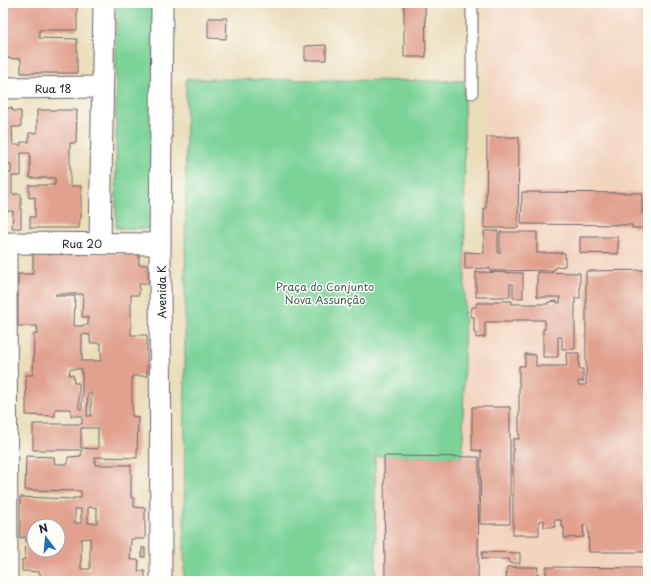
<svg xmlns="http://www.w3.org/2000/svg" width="651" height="584" font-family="'Playpen Sans',sans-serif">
	<rect width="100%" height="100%" fill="#fdfcf7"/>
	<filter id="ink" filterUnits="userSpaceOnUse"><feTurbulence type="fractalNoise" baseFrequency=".025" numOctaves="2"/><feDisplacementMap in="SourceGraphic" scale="8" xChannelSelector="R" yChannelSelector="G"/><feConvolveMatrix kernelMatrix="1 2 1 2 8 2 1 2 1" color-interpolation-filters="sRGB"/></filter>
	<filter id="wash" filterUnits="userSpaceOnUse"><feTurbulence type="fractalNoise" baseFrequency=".012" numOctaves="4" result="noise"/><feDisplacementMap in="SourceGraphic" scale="16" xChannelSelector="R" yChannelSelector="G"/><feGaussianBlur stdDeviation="0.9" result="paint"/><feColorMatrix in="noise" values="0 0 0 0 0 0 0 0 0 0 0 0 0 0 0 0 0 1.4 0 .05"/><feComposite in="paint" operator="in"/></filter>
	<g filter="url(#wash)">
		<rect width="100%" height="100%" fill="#ebddba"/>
		<!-- built -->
		<polygon fill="#f3d4bf" points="486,3 648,3 648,581 376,581 375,456 463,457 465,252 484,252"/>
		<!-- green -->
		<g fill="#7cd398" stroke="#4f7a6a">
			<polygon points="116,3 155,3 155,229 116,228"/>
			<polygon points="186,79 464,81 465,269 463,457 375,456 376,581 184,581"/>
		</g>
		<g id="blocks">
			<!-- building -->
			<g fill="#e1a18e" fill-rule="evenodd">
				<polygon points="3,3 77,3 77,30 39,30 39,38 77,39 77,73 21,73 21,59 3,58"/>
				<rect x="307" y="3" width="21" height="4"/>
				<polygon points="404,3 425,3 426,57 404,57"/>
				<polygon points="208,18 227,18 226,39 208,38"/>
				<polygon points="326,45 326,60 305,60 305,46"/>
				<polygon points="3,108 12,108 13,111 21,111 21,127 12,127 13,145 21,145 21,142 29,142 29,133 37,133 37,110 77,110 76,143 70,143 70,186 81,186 81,219 79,219 79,228 30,228 30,217 35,217 35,197 29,198 29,185 55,185 55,178 30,178 30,153 21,153 21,176 12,176 12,194 21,194 21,228 12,228 13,211 3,211 3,173 11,173 11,164 3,164"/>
				<polygon points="487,137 519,137 518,228 484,228 484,208 486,208"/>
				<polygon points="522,192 642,193 642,214 648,214 648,228 632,228 632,225 521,224"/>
				<polygon points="484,231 498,231 498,253 500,253 500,232 537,232 537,253 565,253 565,266 555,267 555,270 490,271 490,268 465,269 465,252 484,253"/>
				<polygon points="580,237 618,237 618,254 580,253"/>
				<path d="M33,253L139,254V265H148V284H139V295H131V335H147V376H132V416L138,417L137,458L95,457V465H131V498H134V507L145,508V539H131L130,560H139L138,571H145V581H95V579H93V581H80V579H71V581H31V579H40V572L22,571V560L25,559L26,537L20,538V497L73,499V498H81V491L25,490L26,456L54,457L55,464H68V457L81,456L82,450H33V424H82V416H71V409H55V416L26,415V375H33L34,334H38L37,326H18V274H33ZM56,294H83L82,317H88V325H82V326H74L75,296H56ZM82,334L90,335V343H101V361H82ZM70,369H82V409H79V383H74L73,375H69ZM88,393H91V416H87ZM81,428H98V449L81,448ZM88,507L97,508V523H88ZM75,509H81V523H75ZM34,526H58V550H34ZM90,538V569H81V539Z"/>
				<polygon points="648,270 648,552 589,552 588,525 583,526 584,537 564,538 564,527 562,527 561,520 554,520 555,527 544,527 544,520 539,521 539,535 513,535 513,439 519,439 519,366 525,366 525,354 536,355 536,366 567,366 566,353 579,353 579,369 583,369 583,382 578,381 578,385 586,385 586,271"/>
				<polygon points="476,272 523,273 523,298 513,298 513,284 510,284 510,297 476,297"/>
				<polygon points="537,272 580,273 580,298 575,298 575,349 562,349 562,337 558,337 558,357 543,357 543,329 545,329 545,320 512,320 512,322 485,322 485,337 476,338 476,333 474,333 474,317 471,317 472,307 476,307 476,303 494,303 494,301 512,301 512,304 548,304 548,302 557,301 557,303 560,303 560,297 537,297"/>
				<polygon points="472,407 510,407 510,524 480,524 481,451 472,450"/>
				<polygon points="384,456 479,457 478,581 385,581"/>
				<rect x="142" y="548" width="3" height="9"/>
				<polygon points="482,552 520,553 520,563 509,563 509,559 482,559"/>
				<polygon points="507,567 538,567 537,576 543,576 543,581 506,581"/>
				<polygon points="546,567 648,568 648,581 546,581"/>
			</g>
		</g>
	</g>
	<g filter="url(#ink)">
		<use href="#blocks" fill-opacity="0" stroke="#686367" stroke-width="1"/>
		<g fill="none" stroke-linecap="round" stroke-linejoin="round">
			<defs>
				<polyline id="service" points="472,93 472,3"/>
				<g id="minor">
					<polyline points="3,88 102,87"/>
					<polyline points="3,243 160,244"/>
					<polyline points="6,243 7,581"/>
					<polyline points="100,243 104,3"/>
					<polyline points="161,581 160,244 162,3"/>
				</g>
			</defs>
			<!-- service casing -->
			<use href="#service" stroke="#686367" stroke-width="13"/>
			<!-- minor casing -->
			<use href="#minor" stroke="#686367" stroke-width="23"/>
			<!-- service -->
			<use href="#service" stroke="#fff" stroke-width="11"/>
			<!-- minor -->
			<use href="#minor" stroke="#fff" stroke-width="21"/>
		</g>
	</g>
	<g text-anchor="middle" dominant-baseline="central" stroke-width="3" stroke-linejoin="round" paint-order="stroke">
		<!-- street labels -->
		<g font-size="11" fill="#22223b" stroke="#fdfcf7">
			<text x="53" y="88">Rua 18</text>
			<text x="82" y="243">Rua 20</text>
			<text transform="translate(161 292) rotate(-90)">Avenida K</text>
		</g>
		<!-- park labels -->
		<g font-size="11" fill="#42605c" stroke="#fdfcf7">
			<text x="325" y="286">Praça do Conjunto<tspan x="325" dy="13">Nova Assunção</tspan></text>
		</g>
	</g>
	<!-- margin -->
	<rect width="651" height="584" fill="none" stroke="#fdfcf7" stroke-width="16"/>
	<!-- north arrow -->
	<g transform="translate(46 538) rotate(344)"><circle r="19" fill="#fdfcf7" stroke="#a5a5ac"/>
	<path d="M0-3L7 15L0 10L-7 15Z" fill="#1f6fb2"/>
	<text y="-6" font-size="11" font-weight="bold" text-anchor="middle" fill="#22223b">N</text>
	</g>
</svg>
